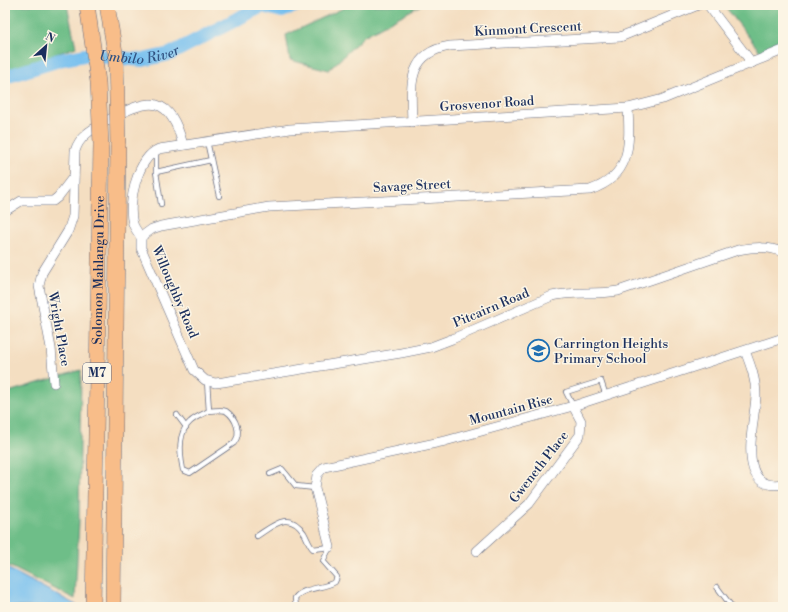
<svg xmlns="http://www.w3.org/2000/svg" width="788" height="612" font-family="'Libre Bodoni',serif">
	<rect width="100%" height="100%" fill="#fcf5e5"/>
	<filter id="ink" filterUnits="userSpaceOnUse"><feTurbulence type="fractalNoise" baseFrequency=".025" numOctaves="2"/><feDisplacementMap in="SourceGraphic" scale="8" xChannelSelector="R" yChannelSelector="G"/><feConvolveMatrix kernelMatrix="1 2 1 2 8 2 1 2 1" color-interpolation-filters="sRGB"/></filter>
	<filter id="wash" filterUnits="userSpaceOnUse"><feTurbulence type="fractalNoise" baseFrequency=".012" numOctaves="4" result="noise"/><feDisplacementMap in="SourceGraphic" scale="16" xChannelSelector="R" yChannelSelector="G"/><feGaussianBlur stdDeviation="0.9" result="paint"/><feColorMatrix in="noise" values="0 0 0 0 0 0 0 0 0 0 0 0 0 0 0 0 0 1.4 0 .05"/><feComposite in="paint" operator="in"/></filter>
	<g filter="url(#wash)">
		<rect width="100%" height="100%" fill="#f4dec1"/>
		<!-- forest -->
		<g fill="#6ebe88" stroke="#447673">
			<polygon points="5,5 67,5 76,47 5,72"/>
			<polygon points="350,5 421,5 364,36 329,70 290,60 286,35"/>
			<polygon points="724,5 783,5 783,45 762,54"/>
			<polygon points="81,370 79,521 75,599 5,564 5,393"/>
		</g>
		<!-- water -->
		<polygon fill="#77c0ef" stroke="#4978a6" points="5,567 80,607 5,607"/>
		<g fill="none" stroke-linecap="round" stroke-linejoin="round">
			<!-- river -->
			<g stroke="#77c0ef" stroke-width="14">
				<polyline points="262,6 282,11 297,5"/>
				<path id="s1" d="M5,77L59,60L85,55L143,60L170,54L264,5"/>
			</g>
		</g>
	</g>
	<g filter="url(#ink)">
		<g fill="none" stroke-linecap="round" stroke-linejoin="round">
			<defs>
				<g id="service">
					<polyline points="207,141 219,196"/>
					<polyline points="156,152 156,172 161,204"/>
					<polyline points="156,172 211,160"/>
					<path d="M207,381L209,411C203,414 195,417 190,422C177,433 180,455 183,470L190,473L234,443C242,433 236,418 226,411C221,409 214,411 209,411"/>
					<polyline points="573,406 566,392 601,381 606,396"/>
					<polyline points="177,415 186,427"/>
					<polyline points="270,474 282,469 296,486 315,488"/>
					<path d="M257,536C274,525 289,510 304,533C307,538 309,545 313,549L330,547"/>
					<polyline points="717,587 732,607"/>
					<path d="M296,607L295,598C303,587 323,589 335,582L337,577L323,561L330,547"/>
				</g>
				<g id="minor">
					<polyline points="708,5 752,63"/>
					<path d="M412,122C411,87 406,53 450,46L620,37L698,5"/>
					<polyline points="5,211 21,201 53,201 58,197 74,176"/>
					<path d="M141,237V248L194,370L205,380L215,383L223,382L401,353L431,347L452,339L552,296C574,291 596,295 618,291L738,250C756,247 766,246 783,252"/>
					<path d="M141,237C138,233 135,229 133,224C127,204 137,158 159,149L290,129L628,108L663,99L783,50"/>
					<path d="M141,237L152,229L161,226L269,207L590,190C631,176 630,146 628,108"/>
					<path d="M745,351C751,366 756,380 756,396C755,422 734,493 783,484"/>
					<path d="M54,383L51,348L39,286L42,273L68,231L73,216L75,151C80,134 95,128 110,119C151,96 170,96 183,145"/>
					<polyline points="330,547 315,488 317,475 324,467 445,441 573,406 783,338"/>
					<polyline points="477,551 529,504 580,435 581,421 573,406"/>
				</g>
				<g id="trunk">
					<path id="s2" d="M93,607L101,144"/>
					<polyline points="113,607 118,144"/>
				</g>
			</defs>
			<!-- service casing -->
			<use href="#service" stroke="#676c81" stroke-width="6"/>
			<!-- minor casing -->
			<use href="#minor" stroke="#676c81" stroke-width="10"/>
			<!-- trunk casing -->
			<use href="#trunk" stroke="#676c81" stroke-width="16"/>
			<!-- service -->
			<use href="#service" stroke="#fff" stroke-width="4.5"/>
			<!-- minor -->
			<use href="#minor" stroke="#fff" stroke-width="9"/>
			<!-- trunk -->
			<use href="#trunk" stroke="#f8bd89" stroke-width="15"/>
			<defs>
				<g id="trunk-bridge">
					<polyline points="87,5 98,82 101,144"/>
					<polyline points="107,5 116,58 118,144"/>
				</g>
			</defs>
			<!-- trunk-bridge casing -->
			<use href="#trunk-bridge" stroke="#676c81" stroke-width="16" stroke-linecap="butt"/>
			<!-- trunk-bridge -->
			<use href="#trunk-bridge" stroke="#f8bd89" stroke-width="15"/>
		</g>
	</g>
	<!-- icons -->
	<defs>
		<symbol id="school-ring" viewBox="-11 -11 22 22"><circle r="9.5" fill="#fcf5e5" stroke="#1f6fb2" stroke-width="1.5"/><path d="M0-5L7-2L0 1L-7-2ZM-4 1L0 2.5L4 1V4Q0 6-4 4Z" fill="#1f6fb2"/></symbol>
	</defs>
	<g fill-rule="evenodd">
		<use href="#school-ring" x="526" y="338" width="25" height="25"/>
	</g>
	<g text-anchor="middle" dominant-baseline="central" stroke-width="3" stroke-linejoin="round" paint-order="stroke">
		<!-- shield labels -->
		<rect fill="#fcf5e5" stroke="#5e6a86" stroke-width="1" x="83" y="363" width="28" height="20" rx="3"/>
		<g font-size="12" font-weight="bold" fill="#1b2f5e">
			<text x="97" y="373">M7</text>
		</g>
		<!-- street labels -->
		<g font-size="13" fill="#1b2f5e" stroke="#fcf5e5">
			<text transform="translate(528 29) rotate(-3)">Kinmont Crescent</text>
			<text transform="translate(487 104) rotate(-4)">Grosvenor Road</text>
			<text transform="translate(412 186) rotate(-3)">Savage Street</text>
			<text stroke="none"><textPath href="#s2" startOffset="337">Solomon Mahlangu Drive</textPath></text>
			<text transform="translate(175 292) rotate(67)">Willoughby Road</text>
			<text transform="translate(491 308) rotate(-23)">Pitcairn Road</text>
			<text transform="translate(59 329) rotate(80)">Wright Place</text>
			<text transform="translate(511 410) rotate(-15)">Mountain Rise</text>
			<text transform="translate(539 467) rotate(-52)">Gweneth Place</text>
		</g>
		<!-- poi labels -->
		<g font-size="13" fill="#1b2f5e" stroke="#fcf5e5" text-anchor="start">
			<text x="554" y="344">Carrington Heights<tspan x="554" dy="15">Primary School</tspan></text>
		</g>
		<!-- water labels -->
		<g font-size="14" font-style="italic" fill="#325382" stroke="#fcf5e5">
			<text stroke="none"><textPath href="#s1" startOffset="138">Umbilo River</textPath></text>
		</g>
	</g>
	<!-- margin -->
	<rect width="788" height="612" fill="none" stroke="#fcf5e5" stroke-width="20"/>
	<!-- north arrow -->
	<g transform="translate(46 46) rotate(27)" stroke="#fcf5e5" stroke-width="3" paint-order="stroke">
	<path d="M0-3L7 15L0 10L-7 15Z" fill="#1b2f5e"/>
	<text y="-6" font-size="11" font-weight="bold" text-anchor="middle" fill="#1b2f5e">N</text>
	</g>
</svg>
